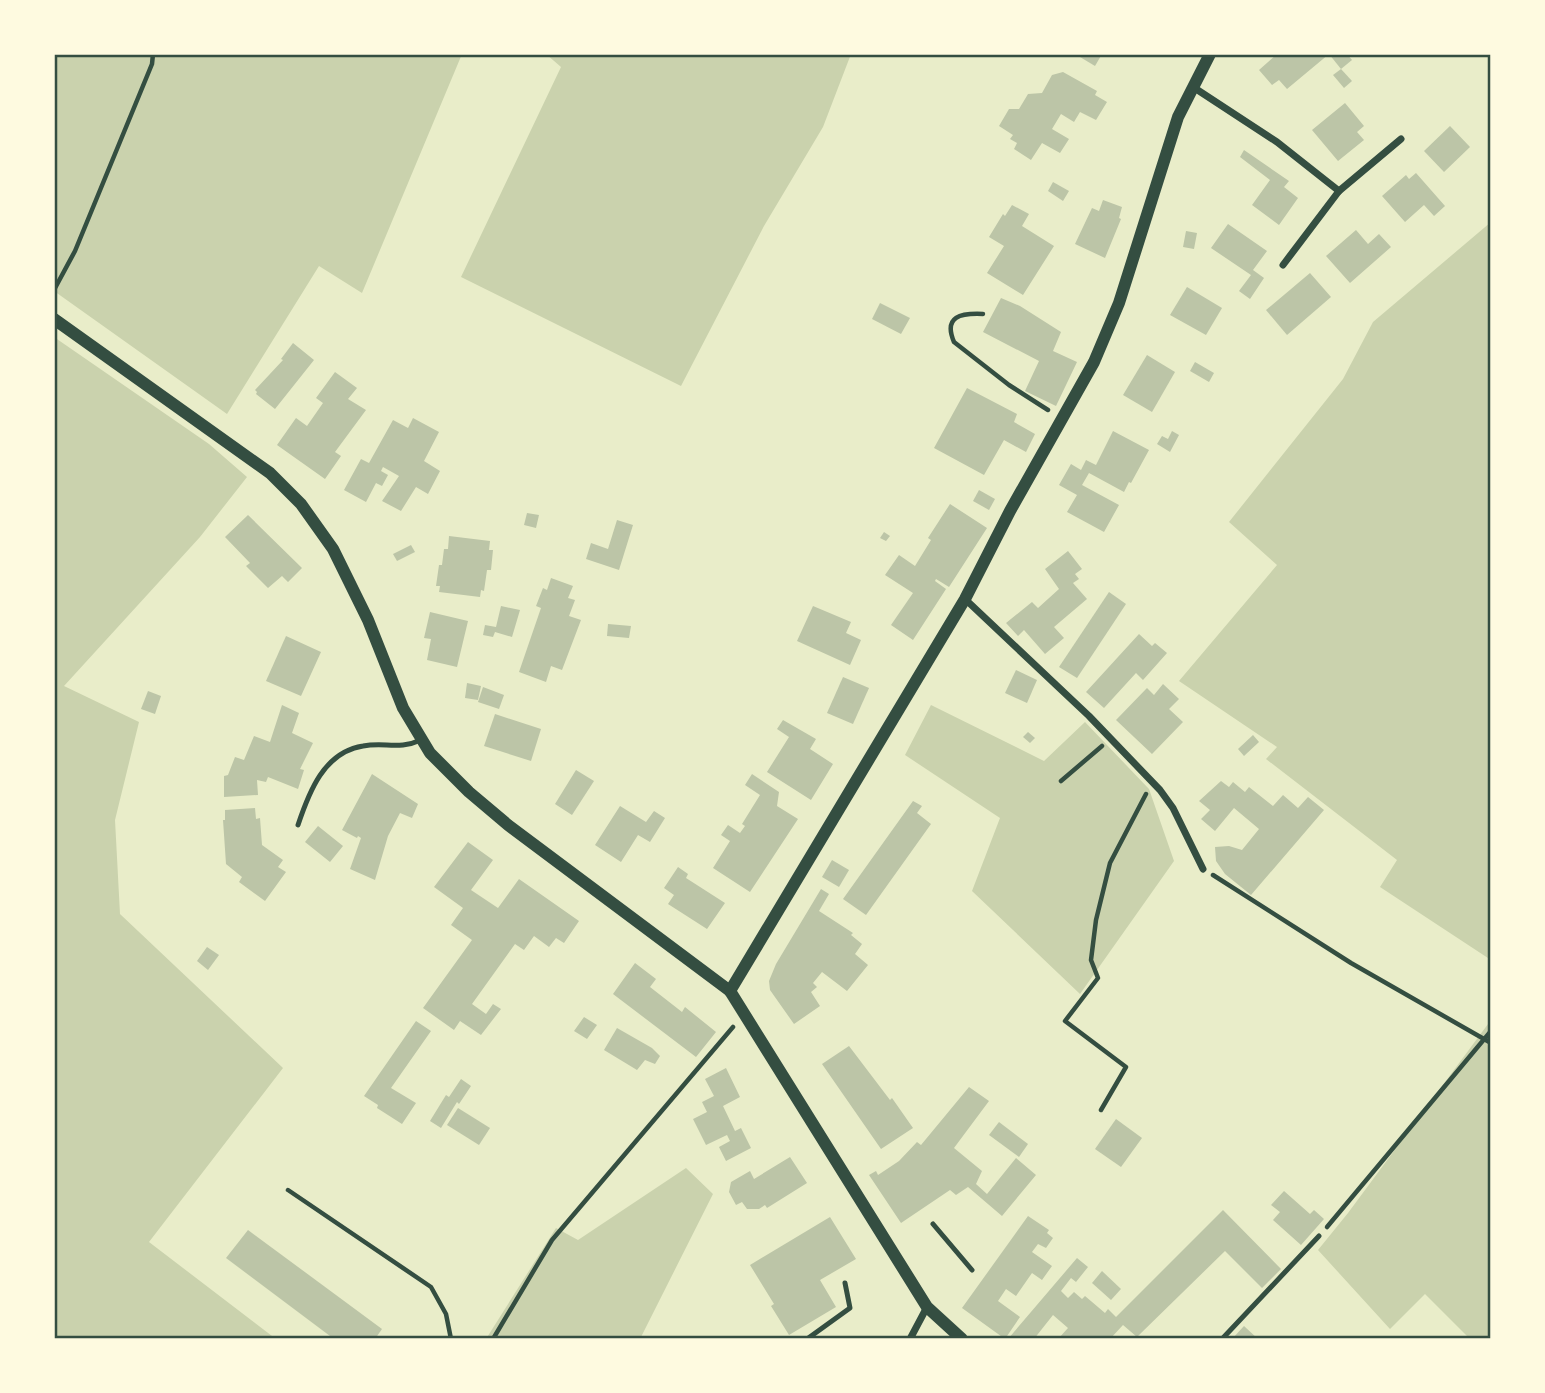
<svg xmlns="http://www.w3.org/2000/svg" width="1545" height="1393" font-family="'Crimson Pro',serif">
	<rect width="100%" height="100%" fill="#e9edc9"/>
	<!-- green -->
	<g fill="#cad2ad">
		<polygon points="54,54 462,54 362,293 319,266 227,414 54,291"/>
		<polygon points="546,54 851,54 823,127 764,226 681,386 461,277 561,67"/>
		<polygon points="1491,222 1491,960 1380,887 1397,860 1266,759 1277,747 1179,681 1277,565 1229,522 1343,379 1373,322"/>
		<polygon points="54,337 209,444 247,477 200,537 64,686 139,722 115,820 120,914 283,1068 149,1242 276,1339 54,1339"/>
		<polygon points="931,705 1044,761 1085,722 1149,789 1174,861 1080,994 972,891 1000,818 905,755"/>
		<polygon points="1491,1020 1491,1339 1470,1339 1425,1294 1390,1329 1318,1250 1348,1213"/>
		<polygon points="686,1168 713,1194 640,1339 486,1339 556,1228 578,1240"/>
	</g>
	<!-- building -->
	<g fill="#bcc5a7">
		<polygon points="1075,54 1102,54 1095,66"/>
		<polygon points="1277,54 1329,54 1287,89 1279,80 1272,85 1259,70"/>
		<polygon points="1329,54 1347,54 1352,60 1341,69"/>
		<polygon points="1341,69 1352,81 1344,88 1333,75"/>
		<polygon points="1063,72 1097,91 1095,95 1107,102 1096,120 1080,112 1074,122 1061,114 1052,129 1069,139 1060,153 1042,143 1031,160 1014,149 1017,143 1010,139 1013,135 999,126 1009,109 1019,109 1028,94 1042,93 1052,75"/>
		<polygon points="1345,103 1364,126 1357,132 1364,140 1338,161 1312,130"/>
		<polygon points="1450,126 1470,147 1444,172 1424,151"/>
		<polygon points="1244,150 1289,181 1284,187 1298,198 1279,225 1252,205 1270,180 1240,157"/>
		<polygon points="1416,173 1445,206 1434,216 1424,205 1405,222 1382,196 1406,175 1409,179"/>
		<polygon points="1053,182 1069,191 1063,201 1048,191"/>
		<polygon points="1103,200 1122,207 1119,218 1121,219 1105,258 1075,244 1092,208 1099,211"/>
		<polygon points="1012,205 1029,214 1022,226 1054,246 1023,295 987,273 1004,246 989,237 1003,214 1005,216"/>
		<polygon points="1228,224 1267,251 1253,270 1264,278 1250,299 1239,291 1251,275 1211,248"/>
		<polygon points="1356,230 1368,244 1379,234 1391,247 1350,283 1326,256"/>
		<polygon points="1186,231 1197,233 1194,249 1183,247"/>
		<polygon points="1310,273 1331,297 1287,335 1266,310"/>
		<polygon points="1187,287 1222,308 1206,335 1170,315"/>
		<polygon points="1001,298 1020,306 1061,332 1053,351 1077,362 1056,406 1025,391 1039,361 983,332"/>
		<polygon points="880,303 910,318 901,334 872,319"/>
		<polygon points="293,343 314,360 275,409 256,394 257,392 255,390 283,360 281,359"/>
		<polygon points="1147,355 1175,372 1152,412 1123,395"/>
		<polygon points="1195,362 1214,373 1209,382 1190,371"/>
		<polygon points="335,372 357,388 348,399 366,410 335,452 341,456 325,479 277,445 296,418 307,426 323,403 316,398"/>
		<polygon points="967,388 1017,414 1014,422 1035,434 1026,452 1004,440 984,475 934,448"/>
		<polygon points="413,418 439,432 424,461 440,471 428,494 416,487 401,511 382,501 399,476 383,467 381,471 388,475 382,486 376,483 366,502 344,490 361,459 369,463 393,420 408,428"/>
		<polygon points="1113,431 1149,450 1131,483 1129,482 1124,492 1089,473 1082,485 1119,505 1104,532 1067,512 1077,495 1059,485 1071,464 1081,470 1086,460 1096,465"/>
		<polygon points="1172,431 1179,435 1170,452 1157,444 1162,436 1168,439"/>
		<polygon points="979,490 995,499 989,510 973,501"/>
		<polygon points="950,504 987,528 949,587 936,579 935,581 946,589 913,640 891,625 913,593 885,575 899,555 915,566 931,540 928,538"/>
		<polygon points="527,513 539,515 536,528 524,525"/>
		<polygon points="248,515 302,568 288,582 282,576 268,588 246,566 250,563 225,537"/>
		<polygon points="617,520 633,525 619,570 586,559 591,543 608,549"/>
		<polygon points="884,532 890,536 886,541 880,538"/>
		<polygon points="449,536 490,541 489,550 493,550 491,570 487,570 484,591 481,590 480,597 439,592 440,586 436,586 439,565 442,565 444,549 448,549"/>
		<polygon points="411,545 415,552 397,561 393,554"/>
		<polygon points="1068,551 1082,569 1075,574 1079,579 1073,583 1087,599 1054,627 1064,638 1045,654 1024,630 1018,636 1006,623 1032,602 1038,608 1059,589 1045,569"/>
		<polygon points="551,578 573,586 568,598 575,600 569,616 581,620 562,670 551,666 546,682 519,672 541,608 536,606 543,588 547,590"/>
		<polygon points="1109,592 1126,604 1077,678 1059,667"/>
		<polygon points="501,606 520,610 512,637 495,632 493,637 483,635 485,625 496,627"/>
		<polygon points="813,606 851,622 846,633 861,640 850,665 797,641"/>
		<polygon points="430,612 468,621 457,667 427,660 431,639 424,638"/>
		<polygon points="608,624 631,626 629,638 607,636"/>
		<polygon points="1139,634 1152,646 1155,643 1167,653 1143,680 1136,673 1104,708 1086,692"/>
		<polygon points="286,636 321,652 301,696 266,681"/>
		<polygon points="1016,670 1037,680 1027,703 1005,693"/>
		<polygon points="843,677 869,688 853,724 827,713"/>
		<polygon points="467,683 481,686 478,700 465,698"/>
		<polygon points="1163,684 1179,699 1169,709 1183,722 1152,754 1116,720 1147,688 1154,695"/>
		<polygon points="483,687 504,695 499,709 478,702"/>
		<polygon points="148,691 161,696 155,714 141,709"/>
		<polygon points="282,705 299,713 292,733 313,743 300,769 304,770 298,789 268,777 266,782 257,780 258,795 224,797 224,776 228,775 235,757 244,760 254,736 270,742"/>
		<polygon points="495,714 541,729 531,761 484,746"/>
		<polygon points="783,720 816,739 810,749 833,764 811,800 767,772 789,737 777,729"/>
		<polygon points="1028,732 1035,738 1030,743 1023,737"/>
		<polygon points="1253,735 1259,742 1244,756 1238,749"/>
		<polygon points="576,770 594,781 572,815 555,804"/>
		<polygon points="372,774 418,804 412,818 400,813 388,836 375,880 350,869 361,838 358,836 357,838 342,830"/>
		<polygon points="752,774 779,792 777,806 798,819 750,892 713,868 730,841 721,835 728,825 740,833 745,826 742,824 760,795 745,785"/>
		<polygon points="1221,781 1229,787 1233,782 1245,792 1249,787 1273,806 1283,795 1298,808 1308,797 1324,810 1251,895 1225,874 1216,861 1215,847 1229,846 1242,850 1259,829 1234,808 1215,831 1201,819 1210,810 1199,801"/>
		<polygon points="913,801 922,806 917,813 931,824 866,915 843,899"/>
		<polygon points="620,806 646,822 654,811 665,818 650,842 638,835 621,862 595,845"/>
		<polygon points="255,808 256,819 260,818 262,845 283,860 278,867 286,872 265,901 239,882 242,877 226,864 223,820 225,820 225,810"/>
		<polygon points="318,826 343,846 330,862 305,842"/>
		<polygon points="468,842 493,860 471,890 498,908 519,879 579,921 564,943 556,938 549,947 534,936 524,950 515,944 472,1004 486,1014 493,1004 501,1009 481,1035 460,1021 454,1030 423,1008 472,940 451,925 463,908 434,887"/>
		<polygon points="832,860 849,870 839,887 822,877"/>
		<polygon points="678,867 688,874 686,878 725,903 707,929 668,904 674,895 664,888"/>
		<polygon points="821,889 829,894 819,911 853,933 851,935 862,944 855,954 868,965 847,991 822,972 813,983 817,987 811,992 820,1006 794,1024 770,990 769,981 776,964"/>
		<polygon points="207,947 219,955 208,970 197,961"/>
		<polygon points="635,963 656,979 650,987 682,1012 685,1007 716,1032 696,1057 613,994"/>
		<polygon points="584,1017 597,1025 587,1039 574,1031"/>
		<polygon points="416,1021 431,1031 391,1088 416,1103 402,1124 377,1108 378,1105 364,1096"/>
		<polygon points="617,1028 652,1048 660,1056 655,1064 645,1060 637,1070 604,1050"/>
		<polygon points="849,1046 890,1100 892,1098 913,1128 881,1149 822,1064"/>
		<polygon points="726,1068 740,1097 723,1106 735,1131 741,1128 751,1148 726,1161 719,1147 730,1141 727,1135 706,1145 693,1119 707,1112 702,1102 714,1096 705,1079"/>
		<polygon points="461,1079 471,1086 459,1104 457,1102 441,1128 430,1121 446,1095 449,1097"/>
		<polygon points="969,1087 989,1101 954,1148 982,1171 976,1184 987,1194 1016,1158 1036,1175 1002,1216 968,1187 956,1195 950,1190 901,1223 869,1175 876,1171 878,1175 899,1161 917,1142 921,1145"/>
		<polygon points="458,1108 490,1128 479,1145 447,1125"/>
		<polygon points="1116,1119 1142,1138 1121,1167 1095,1149"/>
		<polygon points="999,1122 1028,1144 1019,1157 989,1135"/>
		<polygon points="790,1157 807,1183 767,1208 765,1205 759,1209 747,1209 742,1202 736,1205 729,1192 731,1182 750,1171 754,1179"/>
		<polygon points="1284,1191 1310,1214 1314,1210 1324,1219 1301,1245 1273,1220 1280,1212 1271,1205"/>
		<polygon points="1223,1210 1281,1269 1262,1288 1225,1251 1137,1337 1123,1325 1110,1339 1058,1339 1068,1328 1053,1315 1034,1339 1008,1339 1077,1258 1088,1267 1076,1282 1071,1278 1061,1291 1068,1298 1074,1292 1082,1299 1085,1296 1105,1313 1108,1309 1116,1317"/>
		<polygon points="1028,1216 1049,1230 1047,1233 1053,1238 1046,1248 1038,1244 1032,1252 1052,1266 1042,1280 1032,1273 1016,1296 1006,1289 998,1301 1020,1317 1005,1339 962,1308"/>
		<polygon points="830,1217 856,1259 820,1280 836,1307 789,1335 771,1306 774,1304 750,1265"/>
		<polygon points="248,1230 382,1329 375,1339 334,1339 226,1258"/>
		<polygon points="1102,1271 1121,1289 1111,1300 1092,1283"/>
		<polygon points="1244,1326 1258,1339 1232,1339"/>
	</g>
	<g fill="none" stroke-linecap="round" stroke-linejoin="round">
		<!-- path -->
		<g stroke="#344e41" stroke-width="4.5">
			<polyline points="54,290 75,251 152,64 153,54"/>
			<path d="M983,314C961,313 943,316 954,342L1009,385L1048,410"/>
			<polyline points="1061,781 1102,746"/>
			<polyline points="1213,875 1351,963 1491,1043"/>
			<polyline points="1101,1110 1126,1067 1065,1021 1098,978 1091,960 1096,920 1110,863 1146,794"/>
			<polyline points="288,1190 431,1287 446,1314 451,1339"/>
			<polyline points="1327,1227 1491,1031"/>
			<polyline points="493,1339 552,1240 733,1027"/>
		</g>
		<!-- service -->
		<g stroke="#344e41" stroke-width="5">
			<path d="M298,825C309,792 324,752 363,746C385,742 399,750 421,740"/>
			<polyline points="933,1224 972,1270"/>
			<polyline points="807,1339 850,1308 845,1283"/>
			<polyline points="1222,1339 1319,1236"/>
		</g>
		<!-- minor -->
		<g stroke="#344e41" stroke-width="7">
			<polyline points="1193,87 1277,142 1339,191"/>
			<polyline points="1283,265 1339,191 1401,139"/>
			<polyline points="965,599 1089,716 1160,790 1173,808 1203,869"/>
			<polyline points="910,1339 927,1307"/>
		</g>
		<!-- tertiary -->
		<g stroke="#344e41" stroke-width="12">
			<polyline points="54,319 270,473 301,504 333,549 368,620 403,708 430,753 469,792 508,825 730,991 927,1307 962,1339"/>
			<polyline points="730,991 965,599 1010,511 1094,362 1119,303 1178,117 1210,54"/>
		</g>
	</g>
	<!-- border -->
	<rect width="1545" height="1393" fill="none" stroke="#fefae0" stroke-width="112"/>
	<rect x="56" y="56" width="1433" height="1281" fill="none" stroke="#344e41" stroke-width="2.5"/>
</svg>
